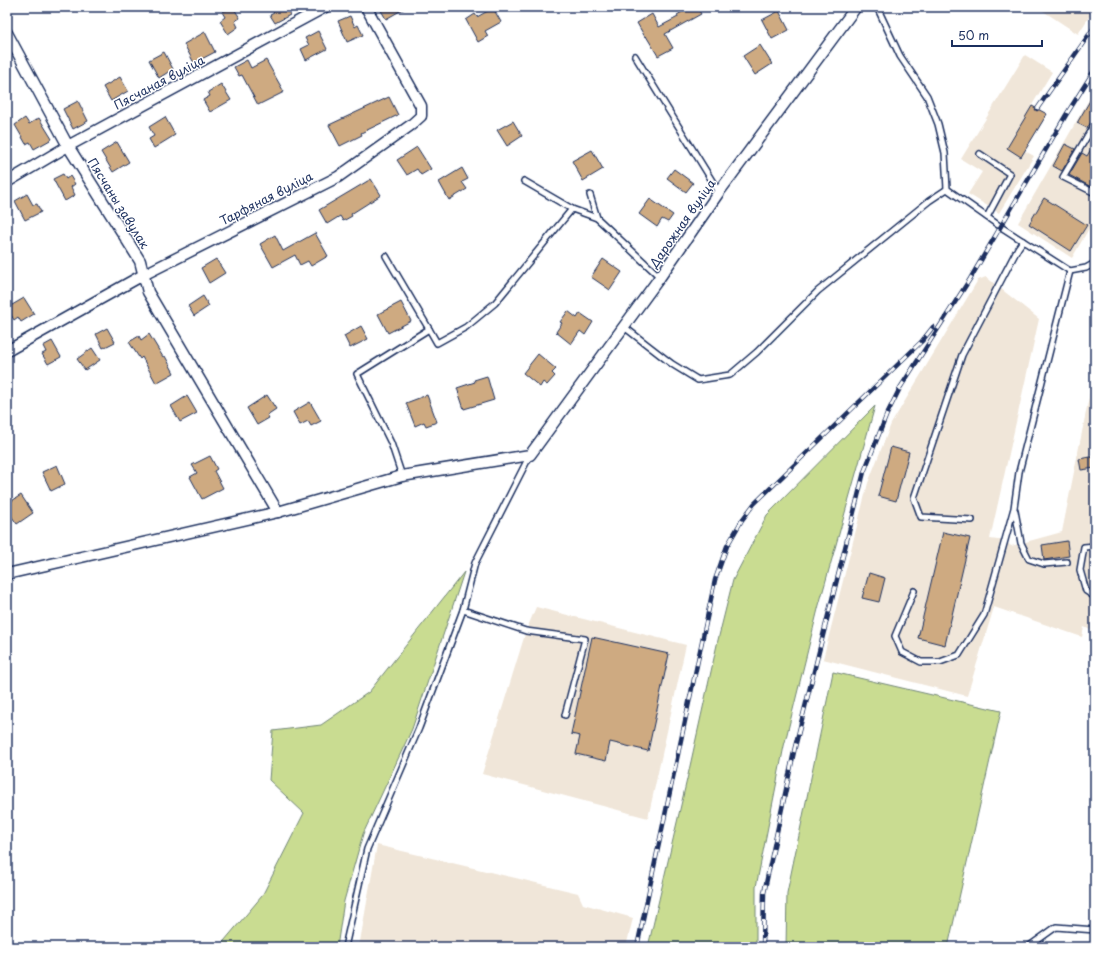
<svg xmlns="http://www.w3.org/2000/svg" width="1102" height="954" font-family="'Playpen Sans',sans-serif">
	<rect width="100%" height="100%" fill="#fff"/>
	<filter id="ink" filterUnits="userSpaceOnUse"><feTurbulence type="fractalNoise" baseFrequency=".025" numOctaves="2"/><feDisplacementMap in="SourceGraphic" scale="8" xChannelSelector="R" yChannelSelector="G"/><feConvolveMatrix kernelMatrix="1 2 1 2 8 2 1 2 1" color-interpolation-filters="sRGB"/></filter>
	<g filter="url(#ink)">
		<!-- built -->
		<g fill="#f0e6d9">
			<polygon points="1037,7 1095,7 1095,8 1078,34"/>
			<polygon points="1025,55 1052,72 1032,105 1047,114 1025,151 1034,156 999,213 968,194 982,172 961,159"/>
			<polygon points="1095,89 1095,218 1072,258 1018,223"/>
			<polygon points="986,277 1039,319 990,539 1006,541 1011,546 1062,532 1095,367 1095,632 1084,627 1082,637 994,607 967,696 823,659 868,483 891,424 978,280"/>
			<polygon points="536,607 686,645 648,818 482,774 526,631"/>
			<polygon points="377,845 578,893 583,904 633,918 626,947 359,947"/>
		</g>
		<!-- green -->
		<g fill="#c9dc91" stroke="#728678">
			<polygon points="875,406 819,605 784,746 756,887 756,947 648,947 688,775 718,640 733,580 767,515"/>
			<polygon points="464,572 412,729 363,834 344,901 337,947 219,947 262,896 304,813 269,780 273,731 321,725 369,692"/>
			<polygon points="833,672 1001,711 948,947 786,947 787,893"/>
		</g>
		<!-- building -->
		<g fill="#ceaa81" stroke="#1b2f5e">
			<polygon points="232,7 233,7 240,18 235,21 238,27 228,34 220,21 225,17 222,12"/>
			<polygon points="270,7 286,7 290,15 275,23 270,15 274,13"/>
			<polygon points="379,7 407,7 386,19"/>
			<polygon points="679,7 697,7 701,14 665,34 673,48 658,56 646,36 645,37 637,23 652,14 659,27 678,17 677,15 682,12"/>
			<polygon points="493,8 501,22 485,31 488,36 478,42 466,20 475,14 477,17"/>
			<polygon points="779,11 789,30 772,39 762,20"/>
			<polygon points="350,16 355,27 358,25 363,35 347,42 338,21"/>
			<polygon points="318,31 327,49 306,60 301,49 309,45 305,38"/>
			<polygon points="205,32 215,52 194,63 184,44"/>
			<polygon points="760,45 772,64 755,75 743,56"/>
			<polygon points="164,52 173,69 159,78 149,60"/>
			<polygon points="247,60 251,68 266,60 284,92 258,105 242,75 239,76 234,67"/>
			<polygon points="120,77 128,91 111,101 103,87"/>
			<polygon points="221,84 231,100 210,112 203,100 210,96 208,92"/>
			<polygon points="1095,92 1095,119 1092,121 1087,128 1077,123"/>
			<polygon points="389,97 398,115 361,133 362,135 340,146 329,125"/>
			<polygon points="78,101 88,121 73,129 63,109"/>
			<polygon points="1032,106 1047,114 1021,157 1007,148"/>
			<polygon points="165,117 175,135 154,148 149,139 154,136 149,127"/>
			<polygon points="25,118 29,124 39,118 52,139 34,149 30,142 26,144 15,125"/>
			<polygon points="513,121 522,136 507,146 497,130"/>
			<polygon points="117,142 129,162 113,172 101,152"/>
			<polygon points="1095,142 1095,189 1069,175 1082,153 1087,156"/>
			<polygon points="1065,144 1075,149 1062,171 1053,166"/>
			<polygon points="417,147 431,169 421,175 417,169 407,175 397,160"/>
			<polygon points="592,150 603,169 583,181 572,161"/>
			<polygon points="462,168 468,179 462,182 467,189 449,200 439,182"/>
			<polygon points="674,169 693,183 686,192 667,178"/>
			<polygon points="63,174 66,179 70,176 75,184 71,187 75,195 65,201 53,179"/>
			<polygon points="371,179 381,195 351,214 352,216 343,221 340,216 327,224 319,210"/>
			<polygon points="27,194 33,205 37,204 41,212 25,220 15,201"/>
			<polygon points="1044,198 1087,225 1071,251 1029,224"/>
			<polygon points="650,199 673,215 668,222 662,219 657,227 639,214"/>
			<polygon points="315,233 328,256 311,266 308,261 300,265 295,255 273,267 260,244 275,235 283,251"/>
			<polygon points="216,259 225,273 209,283 201,268"/>
			<polygon points="603,259 622,272 610,290 591,277"/>
			<polygon points="203,296 209,306 194,316 188,306"/>
			<polygon points="24,298 34,314 21,322 18,317 14,320 7,308"/>
			<polygon points="401,302 411,321 388,333 378,314"/>
			<polygon points="568,311 577,318 580,313 593,322 585,335 580,331 571,344 556,332 562,323 560,322"/>
			<polygon points="361,326 368,339 350,348 344,336"/>
			<polygon points="107,328 115,342 103,348 96,334"/>
			<polygon points="149,334 163,357 165,356 174,373 156,383 142,357 140,359 129,342 139,336 141,340"/>
			<polygon points="52,341 61,357 48,364 42,354 46,352 43,346"/>
			<polygon points="92,348 100,360 85,370 77,359"/>
			<polygon points="538,354 556,369 552,373 555,376 547,385 543,382 540,387 523,373"/>
			<polygon points="487,376 494,400 464,409 457,388 475,382 474,380"/>
			<polygon points="267,395 276,409 267,415 269,418 257,425 247,408"/>
			<polygon points="427,395 437,422 426,426 424,422 415,426 406,403"/>
			<polygon points="187,396 197,413 180,422 171,406"/>
			<polygon points="310,402 321,421 311,426 308,421 300,425 293,412"/>
			<polygon points="891,447 909,452 896,501 878,496"/>
			<polygon points="210,456 217,469 214,471 223,488 202,499 190,477 197,473 192,465"/>
			<polygon points="1095,456 1095,468 1081,470 1079,459"/>
			<polygon points="57,465 65,484 51,491 42,472"/>
			<polygon points="21,495 33,513 17,524 7,510 7,504"/>
			<polygon points="943,532 970,538 945,645 918,638"/>
			<polygon points="1067,541 1069,556 1044,560 1042,545"/>
			<polygon points="869,573 885,578 879,602 862,598"/>
			<polygon points="592,637 669,654 648,751 610,742 606,761 576,754 580,736 571,734"/>
		</g>
		<g fill="none" stroke-linecap="round" stroke-linejoin="round">
			<defs>
				<g id="service">
					<polyline points="877,7 900,56 927,96 938,124 945,153 947,189 1001,227 1070,271 1086,268 1095,263"/>
					<polyline points="635,56 719,192"/>
					<polyline points="1095,123 1063,177 1095,193"/>
					<polyline points="980,154 1010,174 987,217"/>
					<polyline points="524,181 572,209 597,218 660,277"/>
					<polyline points="590,195 597,218"/>
					<polyline points="386,256 429,329"/>
					<polyline points="623,326 672,364 698,380 730,375 757,352 818,291 929,201 947,189"/>
					<polyline points="402,476 391,443 357,374 429,329 437,343 466,327 495,303 572,209"/>
					<polyline points="1015,511 1021,543 1029,559 1044,564 1067,562"/>
					<polyline points="972,520 921,517 914,498 962,355 1018,248 1023,241"/>
					<polyline points="1095,546 1084,547 1080,570 1086,591 1095,597"/>
					<polyline points="914,591 895,636 902,652 921,662 940,662 959,655 984,615 1014,508 1019,472 1070,271"/>
					<polyline points="463,610 526,631 585,639 565,715"/>
					<polyline points="345,947 367,849 419,728 463,610 475,563 530,455"/>
					<polyline points="1028,947 1056,927 1095,930"/>
				</g>
				<g id="minor">
					<polyline points="7,33 68,146 140,261 148,292 278,512"/>
					<polyline points="7,182 68,146 325,7"/>
					<polyline points="7,351 143,275 338,177 411,125 421,116 421,106 366,7"/>
					<polyline points="7,574 278,512 402,476 530,455 660,277 719,192 856,7"/>
				</g>
			</defs>
			<!-- service casing -->
			<use href="#service" stroke="#1b2f5e" stroke-width="8"/>
			<!-- minor casing -->
			<use href="#minor" stroke="#1b2f5e" stroke-width="13"/>
			<!-- service -->
			<use href="#service" stroke="#fff" stroke-width="5"/>
			<!-- minor -->
			<use href="#minor" stroke="#fff" stroke-width="10"/>
			<defs>
				<g id="rail">
					<polyline points="1037,109 1095,26"/>
					<polyline points="637,947 715,580 727,546 742,520 754,504 922,341 933,327"/>
					<polyline points="763,947 764,893 795,747 864,472 887,414 900,388 970,279 1066,115 1095,69"/>
				</g>
			</defs>
			<!-- rail casing -->
			<use href="#rail" stroke="#1b2f5e" stroke-width="4.5"/>
			<!-- rail -->
			<use href="#rail" stroke="#fff" stroke-width="3" stroke-dasharray="9" stroke-linecap="butt"/>
		</g>
	</g>
	<g text-anchor="middle" dominant-baseline="central" stroke-width="3" stroke-linejoin="round" paint-order="stroke">
		<!-- street labels -->
		<g font-size="12" fill="#1b2f5e" stroke="#fff">
			<text transform="translate(159 82) rotate(-28)">Пясчаная вуліца</text>
			<text transform="translate(266 198) rotate(-27)">Тарфяная вуліца</text>
			<text transform="translate(119 203) rotate(58)">Пясчаны завулак</text>
			<text transform="translate(682 223) rotate(-55)">Дарожная вуліца</text>
		</g>
	</g>
	<!-- margin -->
	<rect width="1102" height="954" fill="none" stroke="#fff" stroke-width="24"/>
	<rect x="12" y="12" width="1078" height="930" fill="none" stroke="#1b2f5e" stroke-width="1.5" filter="url(#ink)"/>
	<!-- scale -->
	<path d="M952 40v6h90v-6" fill="none" stroke="#1b2f5e" stroke-width="2"/>
	<text x="958" y="40" font-size="12" fill="#1b2f5e" stroke="#ffffff" stroke-width="3" paint-order="stroke">50 m</text>
</svg>
